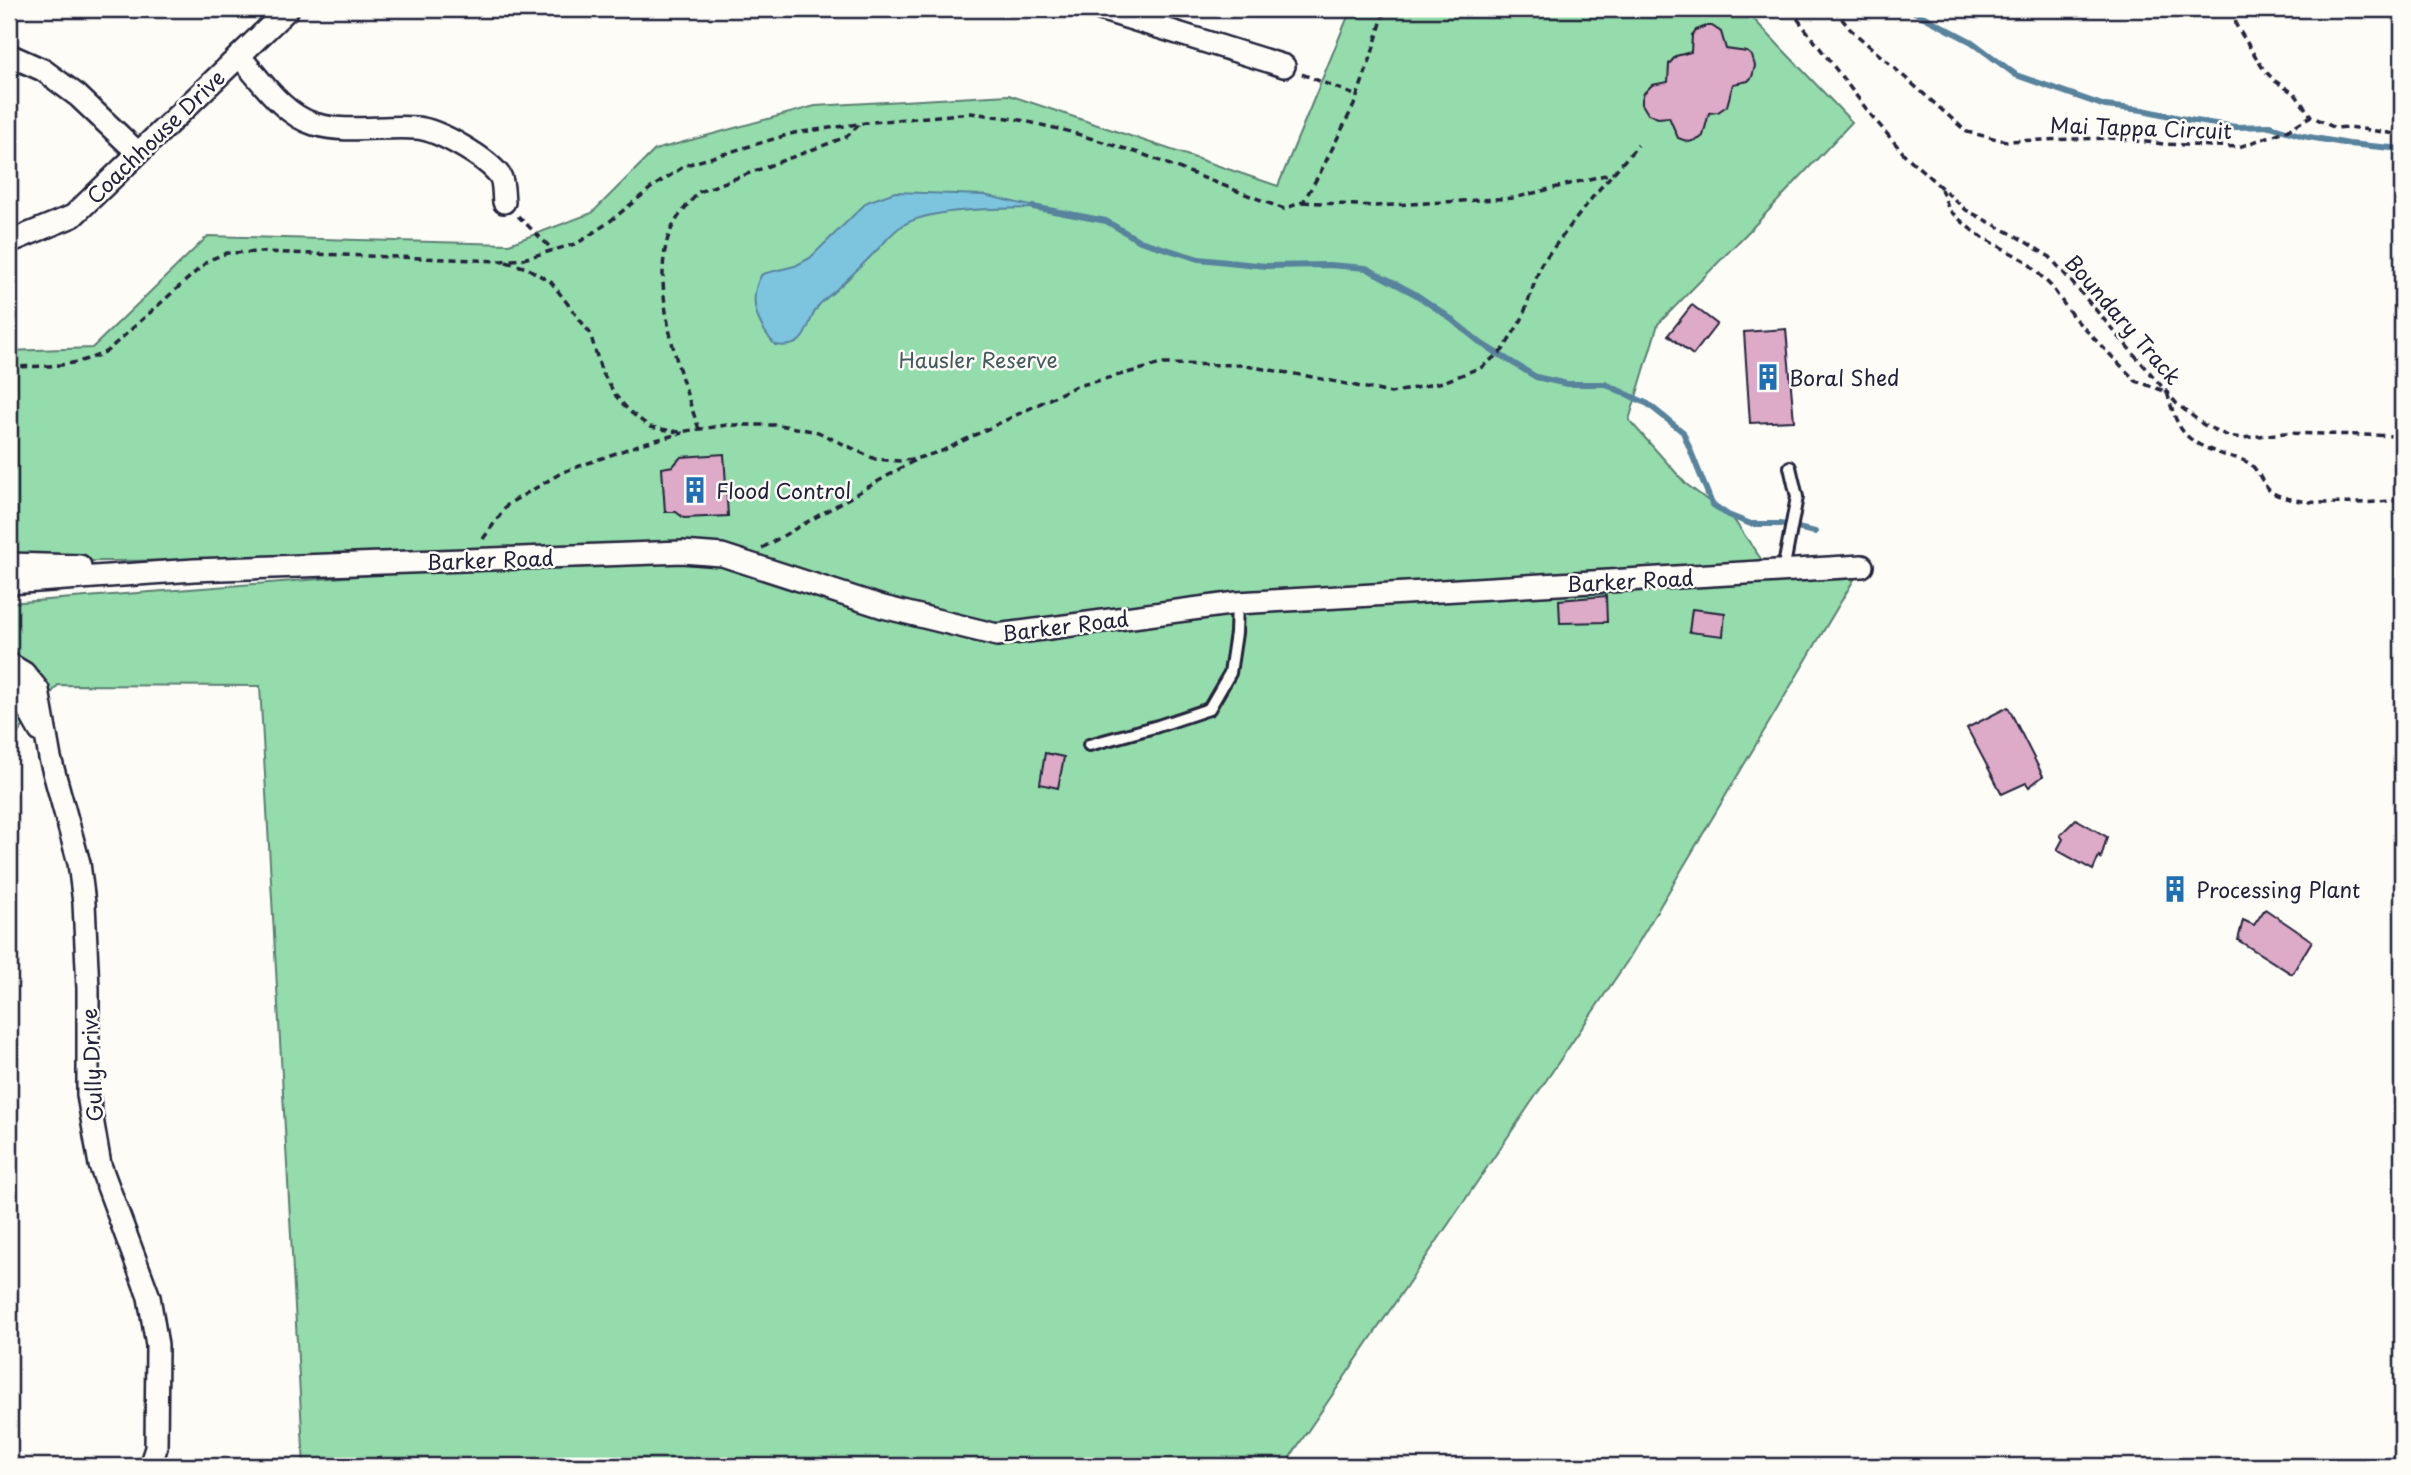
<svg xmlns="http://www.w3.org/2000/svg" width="2411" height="1475" font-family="'Playpen Sans',sans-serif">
	<rect width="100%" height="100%" fill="#fdfcf7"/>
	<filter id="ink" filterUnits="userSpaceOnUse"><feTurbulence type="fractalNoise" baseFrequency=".0143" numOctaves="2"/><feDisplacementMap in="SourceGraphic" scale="14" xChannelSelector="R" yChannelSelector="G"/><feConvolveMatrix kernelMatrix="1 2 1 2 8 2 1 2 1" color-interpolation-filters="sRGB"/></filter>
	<g filter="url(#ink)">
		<!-- green -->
		<polygon fill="#94dcab" stroke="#5b7f73" stroke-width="2" points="1351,9 1744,9 1852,122 1754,226 1658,324 1629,420 1686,484 1734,520 1770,572 1862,566 1628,960 1284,1466 304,1466 260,686 58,685 12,740 9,739 9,603 616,556 9,562 9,351 92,348 208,236 509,244 592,213 655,150 815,106 1009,95 1278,186"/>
		<!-- water -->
		<path fill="#7dc4de" stroke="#59839d" stroke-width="2" d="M895,192L984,195L1039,208C1005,209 929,207 902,226C893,231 886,241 879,248C861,266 844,284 824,300C803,317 814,351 775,345C757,324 747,299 762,274L795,266L810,258L867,202Z"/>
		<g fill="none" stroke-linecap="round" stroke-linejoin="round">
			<!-- stream -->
			<g stroke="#59839d" stroke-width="6">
				<polyline points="1909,9 1972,42 2016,75 2105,106 2143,110 2189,120 2236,127 2270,126 2303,136 2349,144 2402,149"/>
				<polyline points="1033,207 1106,221 1140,241 1199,259 1266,266 1329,265 1366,268 1415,294 1446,315 1482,344 1536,377 1567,384 1605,384 1648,404 1683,432 1712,504 1728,515 1751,524 1780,524 1815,532"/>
			</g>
		</g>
		<!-- building -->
		<g fill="#ddaac7" stroke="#22223b" stroke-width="2">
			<polygon points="1706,26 1712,26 1721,32 1726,49 1747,52 1752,56 1755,66 1752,77 1748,81 1733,84 1727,106 1718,112 1709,113 1703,136 1699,139 1689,142 1678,138 1669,117 1658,118 1648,114 1642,104 1642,99 1644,93 1652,85 1668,82 1669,64 1676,56 1691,52 1692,35 1696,30"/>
			<polygon points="1692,305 1717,324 1693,355 1668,335"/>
			<polygon points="1786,329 1794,421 1750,423 1744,332"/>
			<polygon points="724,454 728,516 684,518 676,512 665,512 662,468 673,466 681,457"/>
			<polygon points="1606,596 1607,622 1560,623 1559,600"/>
			<polygon points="1692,609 1725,613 1723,636 1689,632"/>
			<polygon points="2008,707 2043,776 2029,787 2026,783 2002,794 1967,728"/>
			<polygon points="1045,753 1064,757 1058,788 1040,784"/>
			<polygon points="2076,819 2107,837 2101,858 2099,856 2093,870 2057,850 2063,839 2060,835"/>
			<polygon points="2265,909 2312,941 2292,974 2238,940 2243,920 2254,925"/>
		</g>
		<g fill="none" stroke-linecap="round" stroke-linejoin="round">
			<defs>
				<g id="lane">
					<polyline points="1783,571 1797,497 1790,467"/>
					<polyline points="1089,745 1158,726 1209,709 1230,673 1236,633 1237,603"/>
				</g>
				<g id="street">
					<polyline points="1100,9 1284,66"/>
					<polyline points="9,55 43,70 78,96 138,153"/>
					<path d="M239,56C261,80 282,114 314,124C348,134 382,125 417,128C439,130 487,158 500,176C504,183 503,195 504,202"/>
					<polyline points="9,242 73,216 288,9"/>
					<polyline points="9,564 80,566"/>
					<polyline points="9,583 194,570 682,552 722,555 883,607 997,635 1237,603 1862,566"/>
					<polyline points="9,664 24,673 38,690 50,758 79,863 84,903 88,989 88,1095 100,1165 149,1297 157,1345 156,1448 150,1466"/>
					<polyline points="9,687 17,690 40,731"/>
				</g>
			</defs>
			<!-- lane casing -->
			<use href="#lane" stroke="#22223b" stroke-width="16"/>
			<!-- street casing -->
			<use href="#street" stroke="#22223b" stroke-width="26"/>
			<!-- path -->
			<g stroke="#22223b" stroke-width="3.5" stroke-dasharray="7 5" stroke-linecap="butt">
				<polyline points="1790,9 1871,115 1905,155 1966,210 2016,236 2050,257 2177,404 2204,425 2228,436 2243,438 2284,433 2402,436"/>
				<polyline points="1834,9 1850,29 1967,132 2006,141 2111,138 2164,144 2239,147 2288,130 2311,116 2335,128 2349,127 2402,135"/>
				<polyline points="2235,9 2236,25 2264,70 2275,81 2295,94 2311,116"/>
				<polyline points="1302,74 1357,96"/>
				<path d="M1941,189L1949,210L1975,233L2026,261L2051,286L2074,318L2136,381L2167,392C2178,432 2184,441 2224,455C2232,457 2244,459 2250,464C2260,471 2263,488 2273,493C2300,508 2371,503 2402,500"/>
				<polyline points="1303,202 1375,206 1514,198 1613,173"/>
				<polyline points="518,216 553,250"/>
				<polyline points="506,262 527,268 551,282 590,333 601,370 616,396 629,411 650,427 679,432 727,425 779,425 818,432 875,459 899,461 918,458 942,451 1074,387 1161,364 1240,365 1307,376 1391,393 1443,382 1482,367 1503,350 1522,319 1541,264 1595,194 1638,145"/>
				<path d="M9,367C45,366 74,368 107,351L209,260L227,253L262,252L501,261L523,259L578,243L609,222L651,188L686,165L794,133L873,122L971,113L1016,119L1067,131L1142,154L1284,209L1303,202L1320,173L1354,105L1371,57L1385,9"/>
				<path d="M699,429C680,376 649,286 670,232C676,217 689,203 699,192L846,137L860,124"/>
				<polyline points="483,539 508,504 563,472 644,443 683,433"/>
				<polyline points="762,548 917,459"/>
			</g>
			<!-- lane -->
			<use href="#lane" stroke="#fdfcf7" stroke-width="10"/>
			<!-- street -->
			<use href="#street" stroke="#fdfcf7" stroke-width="21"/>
		</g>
	</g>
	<!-- icons -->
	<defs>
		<symbol id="building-bare" viewBox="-9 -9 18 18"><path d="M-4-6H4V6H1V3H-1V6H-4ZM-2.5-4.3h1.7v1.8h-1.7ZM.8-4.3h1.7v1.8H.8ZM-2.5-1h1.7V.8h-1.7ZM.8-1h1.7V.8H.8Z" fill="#1f6fb2" stroke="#fdfcf7" stroke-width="2.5" paint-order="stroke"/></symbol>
	</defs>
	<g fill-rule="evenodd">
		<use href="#building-bare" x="1749" y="358" width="38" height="38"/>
		<use href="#building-bare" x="676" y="471" width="38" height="38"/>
		<use href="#building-bare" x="2156" y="870" width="38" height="38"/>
	</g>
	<g text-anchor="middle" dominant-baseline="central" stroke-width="5" stroke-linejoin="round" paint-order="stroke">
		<!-- street labels -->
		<g font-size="21" fill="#22223b" stroke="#fdfcf7">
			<text transform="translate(2141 127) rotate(2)">Mai Tappa Circuit</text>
			<text transform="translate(155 136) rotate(-44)">Coachhouse Drive</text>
			<text transform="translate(2124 319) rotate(49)">Boundary Track</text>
			<text transform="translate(490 559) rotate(-2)">Barker Road</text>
			<text transform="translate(1630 580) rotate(-3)">Barker Road</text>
			<text transform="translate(1065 625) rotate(-7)">Barker Road</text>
			<text transform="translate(91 1065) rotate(-93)">Gully Drive</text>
		</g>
		<!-- park labels -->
		<g font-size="21" fill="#445a5d" stroke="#fdfcf7">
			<text x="978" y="359">Hausler Reserve</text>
		</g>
		<!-- poi labels -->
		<g font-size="21" fill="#22223b" stroke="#fdfcf7" text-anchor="start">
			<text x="1789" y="377">Boral Shed</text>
			<text x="716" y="490">Flood Control</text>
			<text x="2196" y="889">Processing Plant</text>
		</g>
	</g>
	<!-- margin -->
	<rect width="2411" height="1475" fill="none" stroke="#fdfcf7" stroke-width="35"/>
	<rect x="18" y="18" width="2376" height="1440" fill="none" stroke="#22223b" stroke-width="2.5" filter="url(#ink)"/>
</svg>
